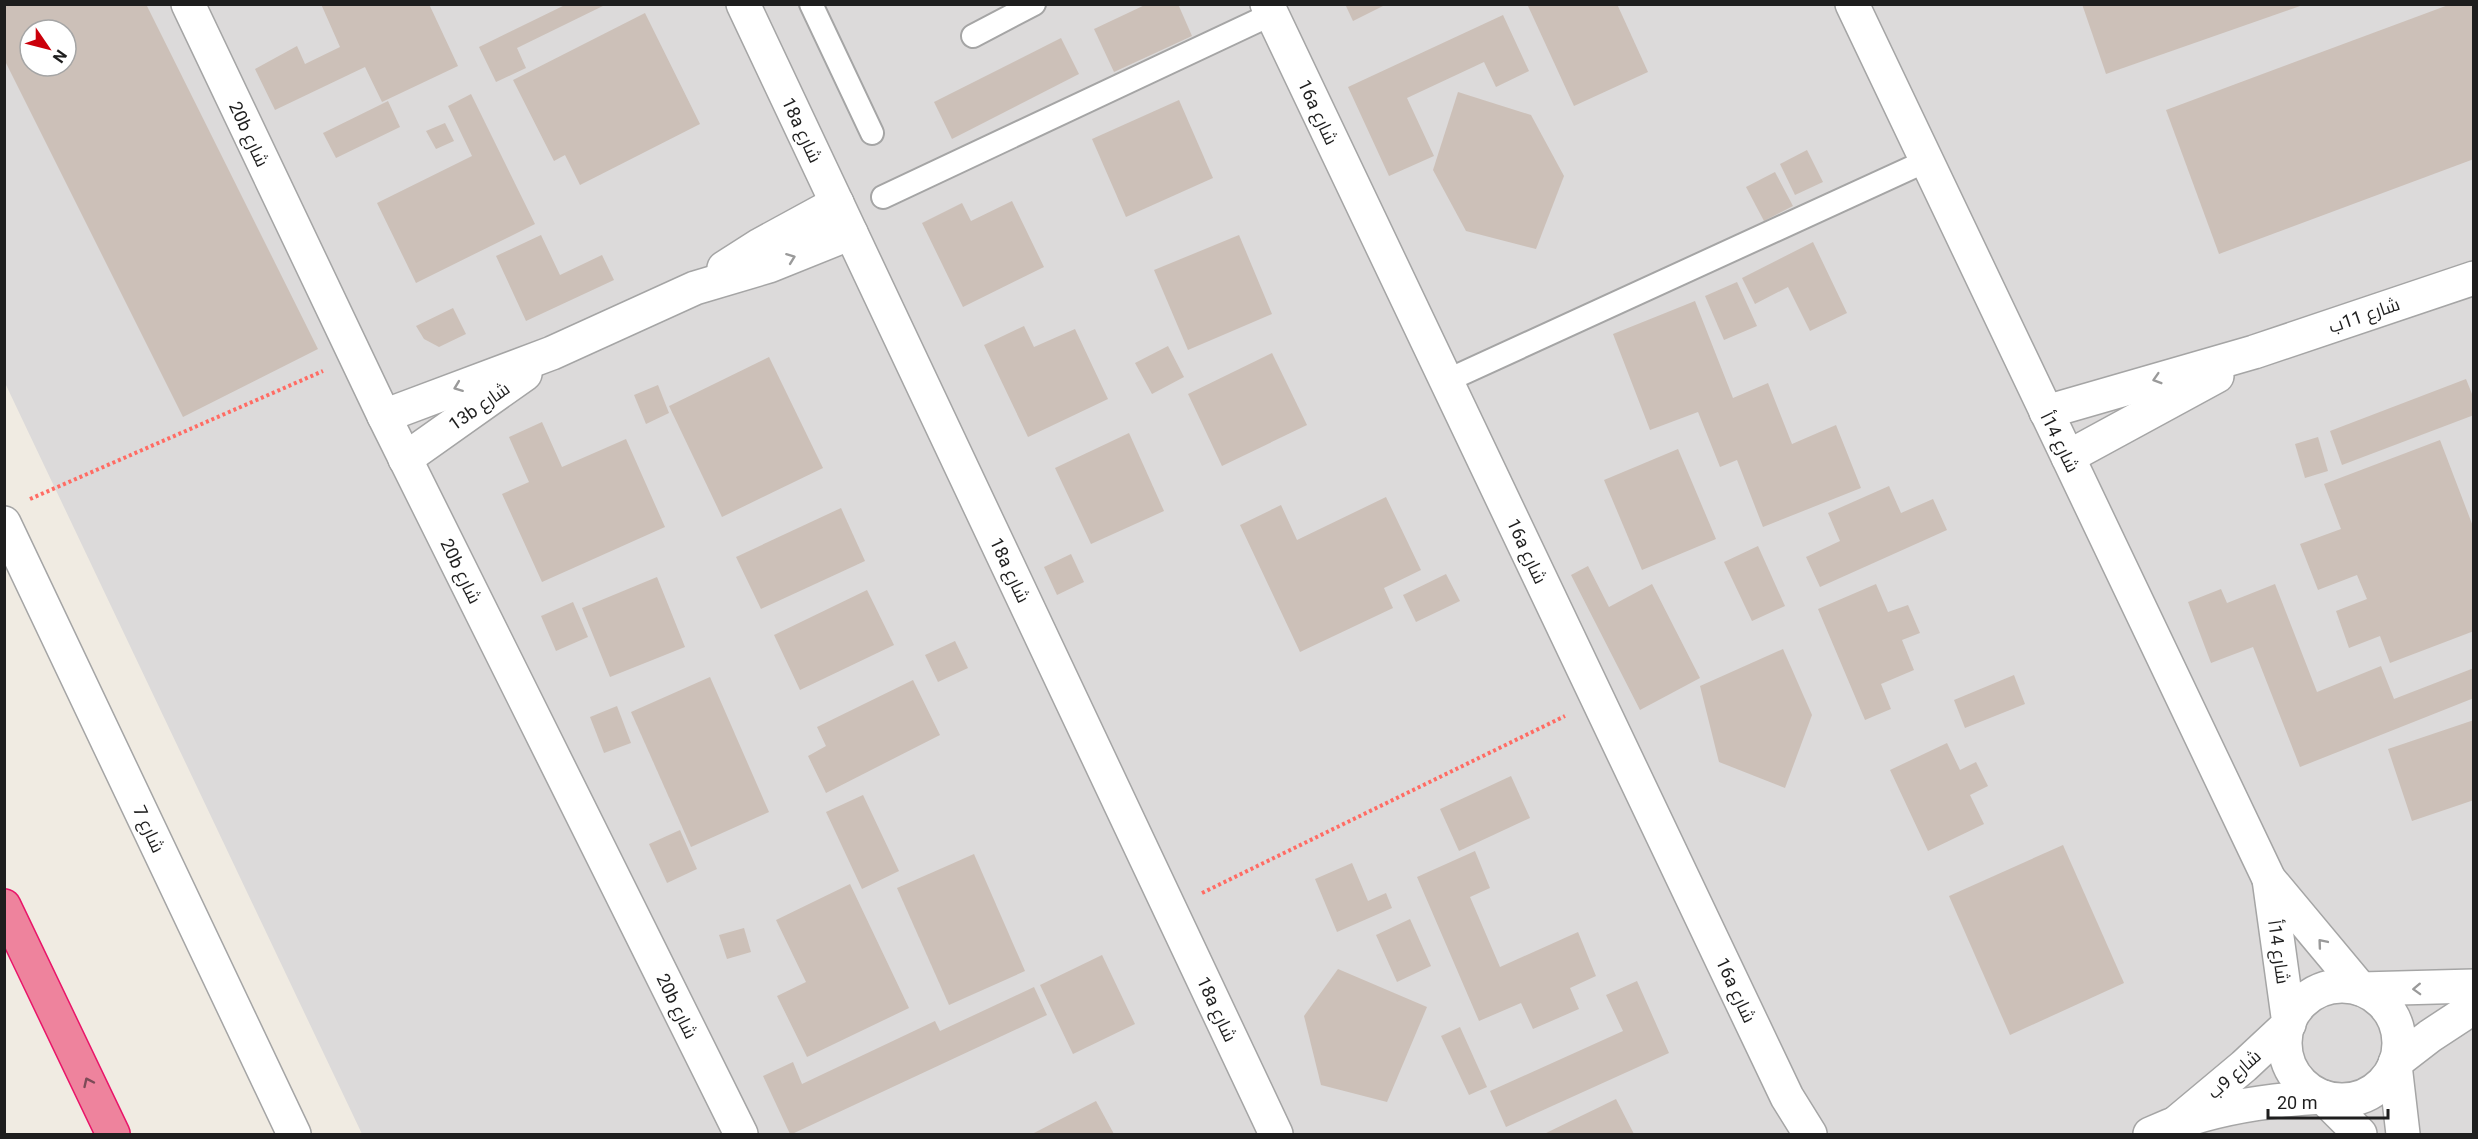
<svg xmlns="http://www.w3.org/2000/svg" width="2478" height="1139" font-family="Roboto,Cairo,sans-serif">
	<rect width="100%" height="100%" fill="#f0ebe2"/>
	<!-- residential -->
	<path fill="#dcdada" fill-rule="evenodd" d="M5,5H2473V1134H362L5,383ZM30,30H66V66H30Z"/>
	<!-- building -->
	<g fill="#ccc0b8" fill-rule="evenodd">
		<path d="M4,4H146L318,349L183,417L4,59ZM30,30H66V66H30Z"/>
		<polygon points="321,4 429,4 458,66 382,102 365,67 275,110 255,69 297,46 305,64 340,47"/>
		<polygon points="567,4 607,4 517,48 526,68 496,82 479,47"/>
		<polygon points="1147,4 1178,4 1192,36 1114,72 1094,29"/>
		<polygon points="1345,4 1387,4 1353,21"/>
		<polygon points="1532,4 1617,4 1648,72 1574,106 1528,6"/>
		<polygon points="2082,4 2303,4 2303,5 2106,74"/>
		<polygon points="2451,4 2474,4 2474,159 2219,254 2166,110"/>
		<polygon points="645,13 700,124 580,185 565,155 554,161 513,80"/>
		<polygon points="1503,15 1529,71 1496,87 1484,62 1407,98 1434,156 1389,176 1348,87"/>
		<polygon points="1061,38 1079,74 952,139 934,102"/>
		<polygon points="1458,92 1531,115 1564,176 1536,249 1466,231 1433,170"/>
		<polygon points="471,94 535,224 416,283 377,203 472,156 448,106"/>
		<polygon points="1179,100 1213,178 1126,217 1092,139"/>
		<polygon points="388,101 400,127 336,158 323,133"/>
		<polygon points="445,123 454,141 436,149 426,131"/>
		<polygon points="1807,150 1823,182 1795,195 1780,164"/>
		<polygon points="1775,172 1793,206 1764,221 1746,187"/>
		<polygon points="1012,201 1044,267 963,307 922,223 962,203 971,221"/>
		<polygon points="541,235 560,275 602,255 614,280 526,321 496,256"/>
		<polygon points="1239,235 1272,314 1188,350 1154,270"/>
		<polygon points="1813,242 1847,313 1810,331 1788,287 1755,304 1742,278"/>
		<polygon points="1737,282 1757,326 1724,340 1705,296"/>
		<polygon points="1695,301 1733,398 1768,383 1792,444 1836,425 1861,488 1763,527 1737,460 1720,467 1698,412 1650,430 1613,334"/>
		<polygon points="453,308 466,334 439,347 424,339 416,326"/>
		<polygon points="1024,326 1034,347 1075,329 1108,399 1028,437 984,345"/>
		<polygon points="1168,346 1184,377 1152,394 1135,363"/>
		<polygon points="1272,353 1307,425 1222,466 1188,394"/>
		<polygon points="769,357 823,468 722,517 669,406"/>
		<polygon points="2466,379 2474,399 2474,415 2342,465 2330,431"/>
		<polygon points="658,385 669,413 646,424 634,395"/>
		<polygon points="542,422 562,467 626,439 665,527 542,582 502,494 529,482 509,437"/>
		<polygon points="1129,433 1164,511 1091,544 1055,468"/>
		<polygon points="2318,437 2328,471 2305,478 2295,444"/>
		<polygon points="2440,440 2474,529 2474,631 2390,663 2380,636 2349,648 2336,611 2367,599 2357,575 2318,590 2300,544 2341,529 2324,484"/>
		<polygon points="1678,449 1716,539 1642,570 1604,480"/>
		<polygon points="1889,486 1901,513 1933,499 1947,530 1820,587 1806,557 1840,541 1828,513"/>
		<polygon points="1386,497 1421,570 1384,588 1393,608 1300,652 1240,525 1281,505 1297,540"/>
		<polygon points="841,508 865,561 761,609 736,557"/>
		<polygon points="1758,546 1785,606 1752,621 1724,562"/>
		<polygon points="1071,554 1084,582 1057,595 1044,567"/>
		<polygon points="1588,566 1609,607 1652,584 1700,678 1640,710 1571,575"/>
		<polygon points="1446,574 1460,601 1416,622 1403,595"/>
		<polygon points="657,577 685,647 610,677 582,608"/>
		<polygon points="1876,584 1888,612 1908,605 1920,633 1902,640 1914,670 1881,684 1891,709 1865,720 1818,609"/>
		<polygon points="2275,584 2317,692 2381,666 2394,699 2474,668 2474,698 2300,767 2253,647 2211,663 2188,602 2221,589 2227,603"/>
		<polygon points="867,590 894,645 800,690 774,635"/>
		<polygon points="573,602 588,637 556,651 541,616"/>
		<polygon points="955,641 968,668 938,682 925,655"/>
		<polygon points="1783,649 1812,715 1785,788 1719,762 1700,686"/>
		<polygon points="2014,675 2025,704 1965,728 1954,700"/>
		<polygon points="710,677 769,812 691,847 631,712"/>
		<polygon points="913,680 940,735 826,793 808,756 826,746 817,727"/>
		<polygon points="617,706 631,743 604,753 590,717"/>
		<polygon points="2474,720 2474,800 2412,821 2388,749"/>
		<polygon points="1947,743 1960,770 1976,762 1988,786 1970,795 1984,824 1928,851 1890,770"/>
		<polygon points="1511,776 1530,818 1459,851 1440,809"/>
		<polygon points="863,795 899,871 862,889 826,812"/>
		<polygon points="680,830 697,869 667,883 649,844"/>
		<polygon points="2063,845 2124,983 2010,1035 1949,896"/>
		<polygon points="1475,851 1490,888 1470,897 1500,967 1578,932 1596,976 1570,988 1579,1009 1533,1029 1521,1003 1479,1021 1417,877"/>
		<polygon points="974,854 1025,971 949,1005 897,888"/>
		<polygon points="1352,863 1368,901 1386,893 1392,908 1337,932 1315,879"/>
		<polygon points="850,884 909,1008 807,1057 777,996 806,982 776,920"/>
		<polygon points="1410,919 1431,966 1397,982 1376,935"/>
		<polygon points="744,928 751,952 727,959 719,935"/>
		<polygon points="1102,955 1135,1024 1073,1054 1040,985"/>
		<polygon points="1338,969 1427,1007 1387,1102 1321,1085 1304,1016"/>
		<polygon points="1637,981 1669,1053 1506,1127 1490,1091 1623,1031 1606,995"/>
		<polygon points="1034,987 1047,1015 792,1134 790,1134 763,1076 793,1062 802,1084 935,1021 940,1031"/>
		<polygon points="1460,1027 1487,1087 1469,1095 1441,1036"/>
		<polygon points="1616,1099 1634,1134 1544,1134"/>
		<polygon points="1096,1101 1114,1134 1032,1134"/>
	</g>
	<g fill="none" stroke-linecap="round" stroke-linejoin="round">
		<defs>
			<g id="service">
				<polyline points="811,4 872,133"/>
				<polyline points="973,36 1034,4"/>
				<polyline points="883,197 1272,14"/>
				<polyline points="1446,381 1926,161"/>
			</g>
			<g id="minor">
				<polyline points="188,4 384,416 741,1134"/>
				<polyline points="743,4 1276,1134"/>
				<polyline points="1267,4 1787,1097 1810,1134"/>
				<polyline points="1852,4 2269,879 2360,988"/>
				<polyline points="724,268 760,245 837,203"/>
				<polyline points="2046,412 2254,352 2474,278"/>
				<polyline points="384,416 552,353 695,288 769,266 851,233"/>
				<polyline points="2068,457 2217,376"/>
				<polyline points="405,459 525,374"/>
				<polyline points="4,523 294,1134"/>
				<circle cx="2342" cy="1043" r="57"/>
				<polyline points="2361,989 2474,986"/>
				<polyline points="2395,1063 2430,1036 2474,1007"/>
				<polyline points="2395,1065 2403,1134"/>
				<polyline points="2177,1122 2244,1066 2289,1024 2269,879"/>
				<path d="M2150,1134C2204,1109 2263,1100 2323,1097L2360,1134"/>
			</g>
			<polyline id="motorway" points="4,906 113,1134"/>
		</defs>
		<!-- service casing -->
		<use href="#service" stroke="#a5a5a5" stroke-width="26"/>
		<!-- minor casing -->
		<use href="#minor" stroke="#a5a5a5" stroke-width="36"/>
		<!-- motorway casing -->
		<use href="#motorway" stroke="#e91569" stroke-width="36"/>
		<!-- path -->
		<g stroke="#ff6c64" stroke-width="4" stroke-dasharray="3 3" stroke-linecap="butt">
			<polyline points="30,499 323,371"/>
			<polyline points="1202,893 1565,716"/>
		</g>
		<!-- service -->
		<use href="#service" stroke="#fff" stroke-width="22"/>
		<!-- minor -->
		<use href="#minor" stroke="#fff" stroke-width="33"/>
		<!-- motorway -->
		<use href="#motorway" stroke="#ee839d" stroke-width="33"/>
	</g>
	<!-- one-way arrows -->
	<defs><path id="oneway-chevron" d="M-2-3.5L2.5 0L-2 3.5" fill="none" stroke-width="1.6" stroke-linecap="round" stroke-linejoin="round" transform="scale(1.5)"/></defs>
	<g stroke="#9a9a9a">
		<use href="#oneway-chevron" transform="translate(791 258) rotate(-21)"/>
		<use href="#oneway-chevron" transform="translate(2157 379) rotate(163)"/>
		<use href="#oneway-chevron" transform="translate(458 387) rotate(159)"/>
		<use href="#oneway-chevron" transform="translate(2322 943) rotate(-130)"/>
		<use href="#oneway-chevron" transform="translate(2417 989) rotate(178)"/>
	</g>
	<use stroke="#7c4b57" href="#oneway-chevron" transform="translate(88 1082) rotate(-115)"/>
	<g text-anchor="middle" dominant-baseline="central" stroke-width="6" stroke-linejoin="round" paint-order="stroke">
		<!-- street labels -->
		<g font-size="18" fill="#1e1e1e" stroke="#fff">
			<text transform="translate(1318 112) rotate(65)">16a شارع</text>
			<text transform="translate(802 130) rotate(65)">18a شارع</text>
			<text transform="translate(249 134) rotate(65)">20b شارع</text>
			<text transform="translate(2364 315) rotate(-19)">شارع 11ب</text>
			<text transform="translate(479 406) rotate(-35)">13b شارع</text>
			<text transform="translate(2060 442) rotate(64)">شارع 14أ</text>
			<text transform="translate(1527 551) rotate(65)">16a شارع</text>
			<text transform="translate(1010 570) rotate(65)">18a شارع</text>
			<text transform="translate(461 571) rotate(64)">20b شارع</text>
			<text transform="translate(149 829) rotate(65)">شارع 7</text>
			<text transform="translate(2279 952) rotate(82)">شارع 14أ</text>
			<text transform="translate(1736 990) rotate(65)">16a شارع</text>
			<text transform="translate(677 1006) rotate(64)">20b شارع</text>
			<text transform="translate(1217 1009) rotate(65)">18a شارع</text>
			<text transform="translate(2234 1074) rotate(-41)">شارع 9ب</text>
		</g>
	</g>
	<!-- border -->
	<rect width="2478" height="1139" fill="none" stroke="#1e1e1e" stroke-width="12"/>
	<!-- north arrow -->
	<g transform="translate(48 48) rotate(125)"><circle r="28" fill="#ffffff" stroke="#a5a5a5" stroke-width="1.5"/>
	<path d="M0-4.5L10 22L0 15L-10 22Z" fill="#cb000b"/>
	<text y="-9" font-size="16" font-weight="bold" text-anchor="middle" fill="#1e1e1e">N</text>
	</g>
	<!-- scale -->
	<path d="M2268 1109v9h120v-9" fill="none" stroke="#1e1e1e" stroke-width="3"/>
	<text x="2277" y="1109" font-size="18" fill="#1e1e1e" stroke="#ffffff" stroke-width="4.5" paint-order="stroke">20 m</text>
</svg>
